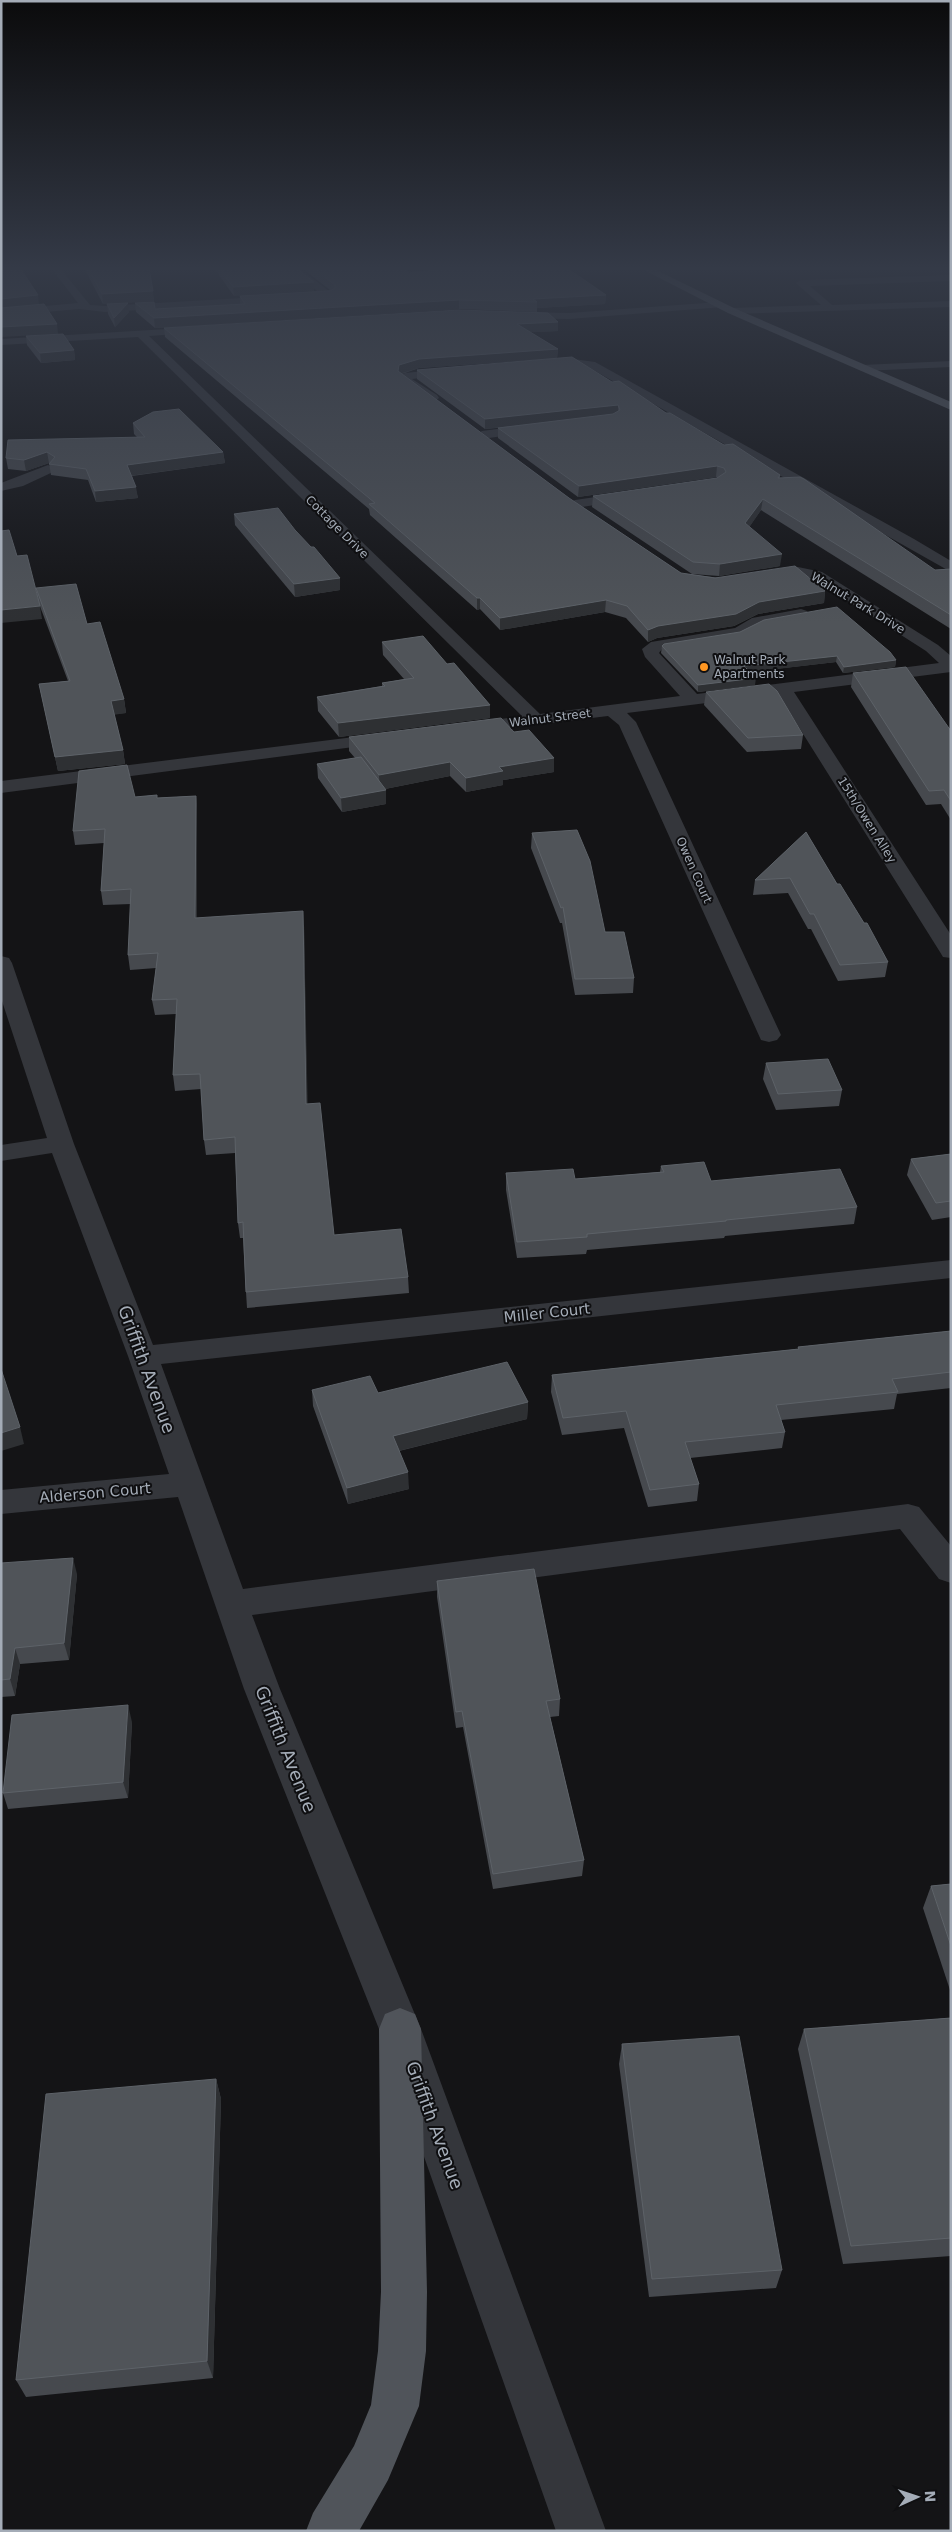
<svg xmlns="http://www.w3.org/2000/svg" width="952" height="2532" font-family="'DejaVu Sans',sans-serif">
	<rect width="100%" height="100%" fill="#141416"/>
	<g fill="none" stroke-linecap="round" stroke-linejoin="round">
		<!-- minor -->
		<g fill="#34363b" fill-rule="evenodd">
			<polygon points="51,268 60,268 90,305 105,306 278,296 283,299 278,302 105,312 79,309 1,316 1,310 78,303"/>
			<polygon points="288,268 299,268 334,295 325,297"/>
			<polygon points="951,275 951,281 810,286 832,305 951,301 951,307 732,314 727,311 732,308 821,305 798,285 796,283 801,280"/>
			<polygon points="719,302 723,303 723,307 569,319 516,318 511,315 516,312 569,313"/>
			<polygon points="201,327 205,328 205,332 149,336 540,714 680,696 645,657 642,649 651,642 735,628 752,618 801,609 807,611 809,614 807,617 762,625 739,637 662,649 659,653 697,694 939,663 926,651 812,578 798,575 761,577 758,574 761,571 798,567 822,572 938,645 951,656 951,672 794,692 951,935 951,958 943,957 940,952 778,694 627,713 636,722 781,1035 777,1040 769,1042 761,1040 619,725 608,716 469,733 463,732 460,728 463,724 522,716 138,337 1,345 1,339"/>
			<path d="M573,359L595,362L914,539L951,561V572L588,367C577,366 542,370 535,364L541,361Z"/>
			<polygon points="951,361 951,367 862,371 856,368 862,365"/>
			<polygon points="454,368 460,371 458,373 412,379 437,395 439,398 433,402 398,378 405,373"/>
			<polygon points="535,424 541,428 539,431 482,439 476,435 482,431"/>
			<polygon points="48,465 55,469 53,472 23,486 1,491 1,483"/>
			<polygon points="630,492 635,493 637,496 635,499 575,508 568,504 575,500"/>
			<polygon points="386,733 392,734 395,738 392,742 1,793 1,781"/>
			<polygon points="1,956 9,958 12,963 74,1144 153,1345 951,1260 951,1278 161,1364 243,1589 908,1504 919,1507 951,1546 951,1583 939,1579 900,1529 252,1615 280,1689 421,2029 606,2531 556,2531 379,2029 244,1689 178,1497 1,1514 1,1490 169,1474 128,1356 52,1153 1,1161 1,1145 47,1138 1,998"/>
		</g>
		<!-- major -->
		<g fill="#50545a" fill-rule="evenodd">
			<polygon points="640,268 652,268 736,309 951,402 951,410 728,313"/>
			<polygon points="400,2008 415,2014 421,2029 427,2292 426,2351 419,2406 388,2480 359,2531 306,2531 313,2513 354,2446 371,2405 378,2351 381,2292 379,2029 385,2014"/>
		</g>
	</g>
	<!-- wall -->
	<g fill="#46494e">
		<polygon points="84,268 149,268 154,301 103,304"/>
		<polygon points="214,268 296,268 234,296"/>
		<polygon points="302,268 405,268 409,273 606,295 605,304 537,308 537,312 459,309 155,328 136,312 135,303 155,309 240,304 240,296 330,290"/>
		<polygon points="107,304 129,312 115,327 108,314"/>
		<polygon points="558,322 558,331 530,332 558,349 557,358 419,368 402,374 569,498 681,573 825,591 824,603 758,614 734,626 657,638 648,642 626,618 605,612 500,630 480,609 477,610 370,515 369,509 165,337 164,328"/>
		<polygon points="26,336 74,350 75,360 41,363 27,345"/>
		<polygon points="417,370 612,382 666,413 724,445 780,475 780,478 935,570 951,569 951,629 761,510 749,527 780,566 719,576 692,574 592,507 593,496 718,478 716,477 578,497 498,438 498,428 517,426 485,429 417,379"/>
		<polygon points="133,423 223,452 225,463 132,476 138,498 96,502 88,480 51,475 49,463 26,471 8,469 6,458 137,437 134,434"/>
		<polygon points="234,514 340,578 340,590 295,597 235,525"/>
		<polygon points="36,588 124,699 126,713 114,714 123,750 125,764 58,771 39,684 68,681 38,601"/>
		<polygon points="382,642 447,664 490,705 490,718 339,737 318,711 317,697 382,686 382,683 404,679 383,655"/>
		<polygon points="664,644 896,660 895,667 843,673 836,662 750,672 755,685 698,692 661,653 662,646"/>
		<polygon points="853,673 951,731 951,820 941,804 926,805 851,687"/>
		<polygon points="706,692 803,735 801,749 747,752 704,705"/>
		<polygon points="514,732 554,772 503,780 503,785 466,792 450,776 385,789 386,804 342,812 318,778 317,764 355,758 349,751 349,737"/>
		<polygon points="157,795 157,798 196,796 197,810 197,918 304,925 307,1104 334,1235 408,1277 409,1293 247,1308 246,1292 243,1238 240,1238 238,1223 235,1153 206,1155 204,1140 201,1089 175,1091 173,1075 176,1014 155,1015 152,1000 156,968 130,970 128,955 131,904 103,905 101,891 104,843 75,845 73,831 135,797"/>
		<polygon points="806,832 837,884 864,923 888,962 885,977 838,981 811,929 808,929 788,893 753,895 755,880"/>
		<polygon points="532,833 605,932 634,978 633,993 575,995 562,923 560,923 531,848"/>
		<polygon points="766,1063 842,1090 839,1106 776,1110 763,1079"/>
		<polygon points="951,1154 951,1217 932,1220 907,1175 911,1159"/>
		<polygon points="661,1166 711,1181 857,1207 854,1224 725,1236 724,1238 587,1250 586,1254 517,1258 506,1190 506,1173 575,1179 660,1172"/>
		<polygon points="951,1331 951,1388 897,1394 894,1409 781,1420 785,1432 782,1448 690,1458 699,1484 697,1501 648,1507 624,1428 562,1435 551,1392 552,1375 798,1349 798,1347"/>
		<polygon points="312,1390 528,1402 527,1419 399,1451 409,1489 348,1504 313,1406"/>
		<polygon points="1,1563 77,1574 69,1660 20,1664 15,1696 1,1697"/>
		<polygon points="437,1581 560,1699 559,1716 550,1717 584,1860 582,1876 493,1889 463,1727 456,1728 437,1597"/>
		<polygon points="132,1722 128,1798 8,1809 3,1793"/>
		<polygon points="951,1884 951,1993 923,1908 931,1886"/>
		<polygon points="951,2018 951,2256 843,2264 798,2049 804,2029"/>
		<polygon points="622,2044 782,2270 776,2288 649,2297 619,2064"/>
		<polygon points="216,2079 221,2099 213,2378 26,2397 16,2380"/>
	</g>
	<!-- shaded-wall -->
	<g fill="#2e3033">
		<polygon points="314,282 314,291 234,296 233,287"/>
		<polygon points="153,291 154,301 103,304 102,294"/>
		<polygon points="38,295 39,305 1,308 1,299"/>
		<polygon points="606,295 605,304 537,308 537,302 533,299"/>
		<polygon points="459,300 459,309 155,328 154,318"/>
		<polygon points="128,303 129,312 115,327 114,318"/>
		<polygon points="558,322 558,331 517,333 517,324"/>
		<polygon points="57,324 58,334 1,337 1,327"/>
		<polygon points="558,349 557,358 419,368 399,374 398,371 399,365 419,359"/>
		<polygon points="74,350 75,360 41,363 40,353"/>
		<polygon points="618,405 618,415 485,429 485,419"/>
		<polygon points="47,452 49,463 26,471 24,460"/>
		<polygon points="223,452 225,463 129,476 127,465"/>
		<polygon points="717,466 716,477 578,497 579,486"/>
		<polygon points="136,487 138,498 96,502 95,491"/>
		<polygon points="763,499 761,510 744,535 745,523"/>
		<polygon points="782,554 780,566 719,576 720,564"/>
		<polygon points="340,578 340,590 295,597 294,584"/>
		<polygon points="825,591 824,603 758,614 734,626 657,638 648,642 648,630 658,626 759,602"/>
		<polygon points="477,598 480,598 480,609 477,610"/>
		<polygon points="606,600 605,612 500,630 500,618"/>
		<polygon points="40,606 42,619 1,623 1,610"/>
		<polygon points="837,656 836,662 743,673 744,666"/>
		<polygon points="896,660 895,667 843,673 844,667"/>
		<polygon points="756,678 755,685 698,692 698,685"/>
		<polygon points="124,699 126,713 113,715 111,701"/>
		<polygon points="490,705 490,718 339,737 338,723"/>
		<polygon points="123,750 125,764 58,771 55,757"/>
		<polygon points="554,758 554,772 503,780 503,785 466,792 466,778 499,767"/>
		<polygon points="450,762 450,776 380,790 379,775"/>
		<polygon points="386,790 386,804 342,812 341,798"/>
		<polygon points="196,796 197,810 197,933 195,918"/>
		<polygon points="303,911 304,925 308,1120 306,1104"/>
		<polygon points="528,1402 527,1419 394,1452 393,1436"/>
		<polygon points="20,1427 24,1444 1,1451 1,1433"/>
		<polygon points="408,1472 409,1489 348,1504 347,1488"/>
		<polygon points="73,1558 77,1574 69,1660 64,1643"/>
		<polygon points="15,1648 20,1664 15,1696 10,1679"/>
		<polygon points="128,1705 132,1722 128,1798 123,1782"/>
		<polygon points="216,2079 221,2099 213,2378 207,2361"/>
	</g>
	<!-- building -->
	<g fill="#505459" stroke="#5d6268">
		<polygon points="1,268 20,268 38,295 1,299"/>
		<polygon points="88,268 149,268 153,291 102,294"/>
		<polygon points="219,268 296,268 314,282 233,287"/>
		<polygon points="313,268 405,268 409,273 455,268 567,268 606,295 533,299 537,302 459,300 154,318 135,303 154,302 155,309 245,304 240,296 330,291 335,288 335,285"/>
		<polygon points="128,303 114,318 107,304"/>
		<polygon points="44,304 57,324 1,327 1,308"/>
		<polygon points="459,310 548,313 558,322 517,324 558,349 419,359 399,365 398,371 569,498 681,573 715,578 795,566 825,591 759,602 736,614 658,626 648,630 627,606 606,600 500,618 480,598 477,598 369,504 375,503 164,328"/>
		<polygon points="63,334 74,350 40,353 26,336"/>
		<polygon points="572,357 612,382 619,381 666,413 670,413 724,445 733,444 780,475 778,478 800,477 804,479 935,570 951,569 951,615 763,499 745,523 782,554 720,564 693,562 593,496 717,478 726,472 724,468 717,466 579,486 498,428 613,414 620,410 618,405 485,419 417,370"/>
		<polygon points="179,409 223,452 127,465 136,487 95,491 86,469 49,464 55,457 47,452 24,460 6,458 8,440 145,437 133,423 153,412"/>
		<polygon points="278,508 295,530 311,547 314,547 340,578 294,584 234,514"/>
		<polygon points="9,530 17,556 27,555 40,606 1,610 1,531"/>
		<polygon points="76,584 87,624 100,622 124,699 111,701 123,750 55,757 39,684 70,681 36,588"/>
		<polygon points="837,607 890,652 896,660 844,667 837,656 744,666 756,678 698,685 662,646 664,644 740,632 764,620"/>
		<polygon points="423,636 447,664 454,663 490,705 338,723 317,697 385,686 382,683 414,678 382,642"/>
		<polygon points="906,667 951,731 951,801 944,790 929,791 853,673"/>
		<polygon points="769,684 777,691 803,735 748,738 706,692"/>
		<polygon points="501,718 514,732 529,730 554,758 499,767 503,771 466,778 450,762 379,775 349,737"/>
		<polygon points="361,757 386,790 341,798 317,764"/>
		<polygon points="127,765 135,797 157,795 157,798 196,796 195,918 303,911 306,1104 320,1103 334,1235 401,1229 408,1277 246,1292 243,1222 238,1223 235,1137 204,1140 200,1074 173,1075 177,999 152,1000 158,953 128,955 131,889 101,891 105,829 73,831 79,771"/>
		<polygon points="577,830 590,861 605,932 624,932 634,978 575,979 563,907 561,908 532,833"/>
		<polygon points="806,832 837,884 840,884 864,923 867,923 888,962 840,965 814,914 810,914 790,878 755,880"/>
		<polygon points="828,1059 842,1090 778,1094 766,1063"/>
		<polygon points="951,1154 951,1201 936,1203 911,1159"/>
		<polygon points="704,1162 711,1181 840,1169 857,1207 726,1220 726,1221 587,1234 587,1237 517,1242 506,1173 573,1169 575,1179 664,1172 661,1166"/>
		<polygon points="951,1331 951,1372 892,1379 898,1392 776,1405 785,1432 685,1442 699,1484 650,1490 626,1411 563,1418 552,1375 799,1349 798,1347"/>
		<polygon points="507,1362 528,1402 393,1436 408,1472 347,1488 312,1390 370,1376 378,1393"/>
		<polygon points="1,1369 20,1427 1,1433"/>
		<polygon points="73,1558 64,1643 15,1648 10,1679 1,1680 1,1563"/>
		<polygon points="534,1569 560,1699 546,1701 584,1860 493,1874 462,1711 456,1712 437,1581"/>
		<polygon points="128,1705 123,1782 3,1793 12,1715"/>
		<polygon points="951,1884 951,1946 931,1886"/>
		<polygon points="951,2018 951,2238 851,2246 804,2029"/>
		<polygon points="739,2036 782,2270 652,2279 622,2044"/>
		<polygon points="216,2079 207,2361 16,2380 46,2094"/>
	</g>
	<!-- sky -->
	<linearGradient id="sky" x2="0" y2="1"><stop stop-color="#0b0b0c"/><stop offset="0.43" stop-color="#343a47"/><stop offset="1" stop-color="#343a47" stop-opacity="0"/></linearGradient>
	<rect width="952" height="623" fill="url(#sky)"/>
	<!-- markers -->
	<circle fill="#ff9722" stroke="#0f0f11" stroke-width="2" cx="704" cy="667" r="5"/>
	<g text-anchor="middle" dominant-baseline="central" stroke-width="4" stroke-linejoin="round" paint-order="stroke">
		<!-- far-street labels -->
		<g font-size="12" fill="#a4acb7" stroke="#0f0f11">
			<text transform="translate(337 527) rotate(45)">Cottage Drive</text>
			<text transform="translate(858 603) rotate(31)">Walnut Park Drive</text>
			<text transform="translate(550 718) rotate(-7)">Walnut Street</text>
			<text transform="translate(867 820) rotate(58)">15th/Owen Alley</text>
			<text transform="translate(694 870) rotate(66)">Owen Court</text>
		</g>
		<!-- far-poi labels -->
		<g font-size="12" fill="#a4acb7" stroke="#0f0f11" text-anchor="start">
			<text x="714" y="660">Walnut Park<tspan x="714" dy="14">Apartments</tspan></text>
		</g>
		<!-- street labels -->
		<g font-size="15" fill="#a4acb7" stroke="#0f0f11">
			<text transform="translate(547 1313) rotate(-6)">Miller Court</text>
			<text transform="translate(95 1493) rotate(-5)">Alderson Court</text>
		</g>
		<!-- near-street labels -->
		<g font-size="18" fill="#a4acb7" stroke="#0f0f11">
			<text transform="translate(147 1369) rotate(70)">Griffith Avenue</text>
			<text transform="translate(286 1749) rotate(68)">Griffith Avenue</text>
			<text transform="translate(435 2125) rotate(70)">Griffith Avenue</text>
		</g>
	</g>
	<!-- border -->
	<rect width="952" height="2532" fill="none" stroke="#a4acb7" stroke-width="5"/>
	<!-- north arrow -->
	<g transform="translate(917 2497) rotate(87)" stroke="#0f0f11" stroke-width="4" paint-order="stroke">
	<path d="M0-4L9 19L0 12L-9 19Z" fill="#a4acb7"/>
	<text y="-8" font-size="14" font-weight="bold" text-anchor="middle" fill="#a4acb7">N</text>
	</g>
</svg>
